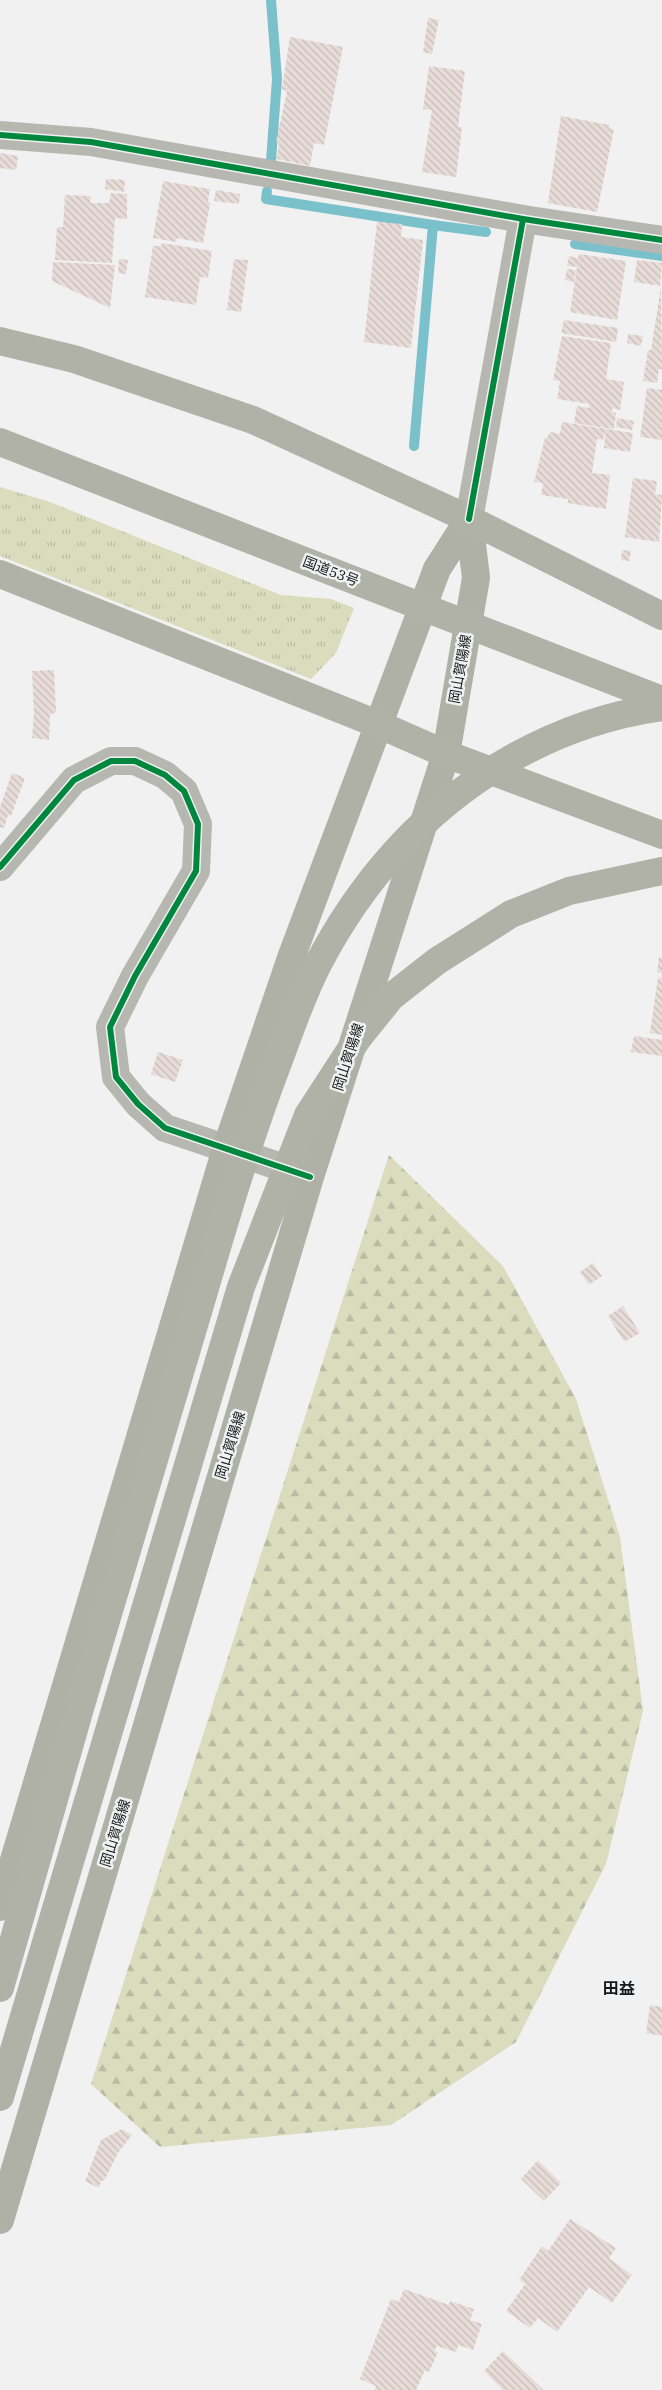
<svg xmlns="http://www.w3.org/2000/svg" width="662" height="2390" font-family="'IBM Plex Serif','Noto Sans JP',serif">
	<defs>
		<pattern id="grass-tufts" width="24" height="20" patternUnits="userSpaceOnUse" patternTransform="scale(1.25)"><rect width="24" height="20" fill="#dadcbd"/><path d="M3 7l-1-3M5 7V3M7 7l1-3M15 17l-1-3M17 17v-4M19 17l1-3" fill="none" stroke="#babca2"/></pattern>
		<pattern id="forest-firs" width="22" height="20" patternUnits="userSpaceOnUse" patternTransform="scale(1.25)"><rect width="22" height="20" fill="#dadcbd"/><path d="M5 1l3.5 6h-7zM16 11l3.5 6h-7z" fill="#babca2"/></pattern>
		<pattern id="building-back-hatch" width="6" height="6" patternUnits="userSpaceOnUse" patternTransform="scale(1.25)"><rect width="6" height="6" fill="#e8dcd8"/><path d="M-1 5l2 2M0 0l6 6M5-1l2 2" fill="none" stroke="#c6bcb9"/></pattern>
	</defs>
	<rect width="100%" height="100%" fill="#f1f1f1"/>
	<!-- grass -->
	<polygon fill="url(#grass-tufts)" points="0,487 50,502 281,595 331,599 354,608 336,653 311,679 0,556"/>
	<!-- forest -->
	<polygon fill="url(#forest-firs)" points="389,1155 503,1266 576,1399 620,1537 643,1711 606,1864 516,2042 391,2125 160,2147 91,2084"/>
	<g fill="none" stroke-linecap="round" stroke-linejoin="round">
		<!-- stream -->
		<g stroke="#7bc1cc" stroke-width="10">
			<polyline points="271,0 277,79 271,161"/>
			<polyline points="267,191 266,199 433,225 414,446"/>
			<polyline points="433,225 486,232"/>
			<polyline points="575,244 662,256"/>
		</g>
	</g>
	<!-- building -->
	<g fill="url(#building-back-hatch)">
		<polygon points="428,18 439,20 432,54 423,52"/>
		<polygon points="290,37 343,47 324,145 314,143 310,166 277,159 279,143 276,142 287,91 282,89"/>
		<polygon points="429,66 465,71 458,127 462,127 456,177 422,172 432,110 423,109"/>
		<polygon points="561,116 609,125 609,128 614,129 597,212 548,203"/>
		<polygon points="0,153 18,156 16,170 0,168"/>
		<polygon points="106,179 125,180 124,192 105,189"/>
		<polygon points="163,181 210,189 208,202 210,203 203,243 177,238 176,242 153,238"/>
		<polygon points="216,190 240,194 239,204 214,201"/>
		<polygon points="111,193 127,194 127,219 115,218 112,263 55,260 57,227 63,227 65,195 91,196 90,203 109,203"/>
		<polygon points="377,222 402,224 401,237 423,240 411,348 364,342"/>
		<polygon points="162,243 212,251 208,278 200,277 196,305 145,297 153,246 161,246"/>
		<polygon points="579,254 626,261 617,320 570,312 577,267 567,266 569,256 578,258"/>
		<polygon points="119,259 128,260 126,274 118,273"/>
		<polygon points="234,259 248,260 241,312 227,310"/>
		<polygon points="637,260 662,263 660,286 634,282"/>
		<polygon points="53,262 115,265 110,308 52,281"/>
		<polygon points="567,269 576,270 574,282 565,280"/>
		<polygon points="661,287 662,369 659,369 657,383 643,381 648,350 651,350"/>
		<polygon points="564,320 618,328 616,342 561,333"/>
		<polygon points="628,334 643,336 641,346 627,343"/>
		<polygon points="562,336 611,343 606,379 624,382 620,410 612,408 612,412 616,413 614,429 606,428 606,426 606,428 574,423 577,406 589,408 589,404 557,399 560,381 553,380"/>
		<polygon points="647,388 662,390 662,440 640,437"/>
		<polygon points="617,418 634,421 632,430 616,427"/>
		<polygon points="562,422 606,429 603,440 597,439 592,473 610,475 606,509 568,503 568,499 541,495 543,483 534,482 545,438 547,438 550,432 560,434"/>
		<polygon points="606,429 633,433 630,452 604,448"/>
		<polygon points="633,478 657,481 655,494 662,495 659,542 625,537"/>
		<polygon points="622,550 631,551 629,561 621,560"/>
		<polygon points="54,670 56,712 50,715 49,740 32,738 34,714 32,671"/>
		<polygon points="12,773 25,778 11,816 8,815 4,828 0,827 0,807"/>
		<polygon points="659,957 662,958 662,973 657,972"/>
		<polygon points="658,977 662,978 662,1035 650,1033"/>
		<polygon points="634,1036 662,1040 662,1056 631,1052"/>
		<polygon points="158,1052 183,1060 175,1082 151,1074"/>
		<polygon points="593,1263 602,1276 589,1285 580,1272"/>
		<polygon points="623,1306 640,1333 624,1342 608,1316"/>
		<polygon points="650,2005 662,2007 662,2036 646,2033"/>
		<polygon points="122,2129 132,2135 118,2153 104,2181 102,2180 98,2188 85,2181 101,2140"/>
		<polygon points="538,2160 561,2183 544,2201 521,2179"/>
		<polygon points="570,2219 616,2248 609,2258 632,2275 612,2303 589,2287 557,2332 538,2318 530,2328 506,2311 525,2284 519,2280 542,2246 548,2251"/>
		<polygon points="404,2289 449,2305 450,2301 474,2309 470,2320 482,2324 473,2350 458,2345 456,2352 437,2346 434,2351 438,2352 429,2372 425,2370 416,2390 375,2390 376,2386 360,2379 391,2299 399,2302"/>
		<polygon points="503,2351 544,2390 503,2390 484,2371"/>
	</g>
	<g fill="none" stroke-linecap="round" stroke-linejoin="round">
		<!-- minor -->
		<polyline stroke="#b6b7b0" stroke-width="28" points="0,135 91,142 523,219 662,240"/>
		<!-- tertiary -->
		<g stroke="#b6b7b0" stroke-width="28">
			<polyline points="469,519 523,219"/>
			<polyline points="0,867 74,780 111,761 135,761 165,775 184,791 198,824 196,871 135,976 110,1027 116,1077 138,1104 165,1128 308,1176"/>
		</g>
		<!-- primary -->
		<g stroke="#afb0a6" stroke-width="28">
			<polyline points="0,1907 226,1149 291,958 437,569 469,519"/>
			<polyline points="0,2220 310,1177 446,754 476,578 469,519"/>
		</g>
		<!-- trunk -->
		<g stroke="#b0b2a8" stroke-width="28">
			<polyline points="0,341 74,359 253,420 469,519 662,616"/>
			<polyline points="0,442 361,583"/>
			<polyline points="0,574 380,725 446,754 662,835"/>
			<polyline points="0,1988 83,1698"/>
			<polyline points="0,2097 219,1361"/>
		</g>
		<!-- trunk-bridge -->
		<g stroke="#b0b2a8" stroke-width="28">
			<polyline points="361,583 662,700"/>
			<polyline points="219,1361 241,1287 308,1115 358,1038 391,997 437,961 511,914 569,891 662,871"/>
			<path d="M83,1698C122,1567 161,1436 200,1305C224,1223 248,1141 279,1060C291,1028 302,995 318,964C361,882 422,812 502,764C552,734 604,715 662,707"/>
		</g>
		<defs>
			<g id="cycleway">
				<polyline points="0,135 91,142 523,219 662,240"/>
				<polyline points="469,519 523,219"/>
				<polyline points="0,867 74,780 111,761 135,761 165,775 184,791 198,824 196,871 135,976 110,1027 116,1077 138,1104 165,1128 310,1177"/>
			</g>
		</defs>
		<!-- cycleway casing -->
		<use href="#cycleway" stroke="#f0f1f2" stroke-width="9"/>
		<!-- cycleway -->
		<use href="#cycleway" stroke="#00873e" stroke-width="6"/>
	</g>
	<g text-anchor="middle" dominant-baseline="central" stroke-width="5" stroke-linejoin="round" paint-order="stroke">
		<!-- street labels -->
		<g font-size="14" fill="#181819" stroke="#f0f1f2">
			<text transform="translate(331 571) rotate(21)">国道53号</text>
			<text transform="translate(460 669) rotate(-80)">岡山賀陽線</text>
			<text transform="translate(348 1057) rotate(-72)">岡山賀陽線</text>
			<text transform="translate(230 1445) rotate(-73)">岡山賀陽線</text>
			<text transform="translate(115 1833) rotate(-73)">岡山賀陽線</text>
		</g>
		<!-- quarter labels -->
		<g font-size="16" font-weight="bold" fill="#181819" stroke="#f0f1f2">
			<text x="619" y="1988">田益</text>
		</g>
	</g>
</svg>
